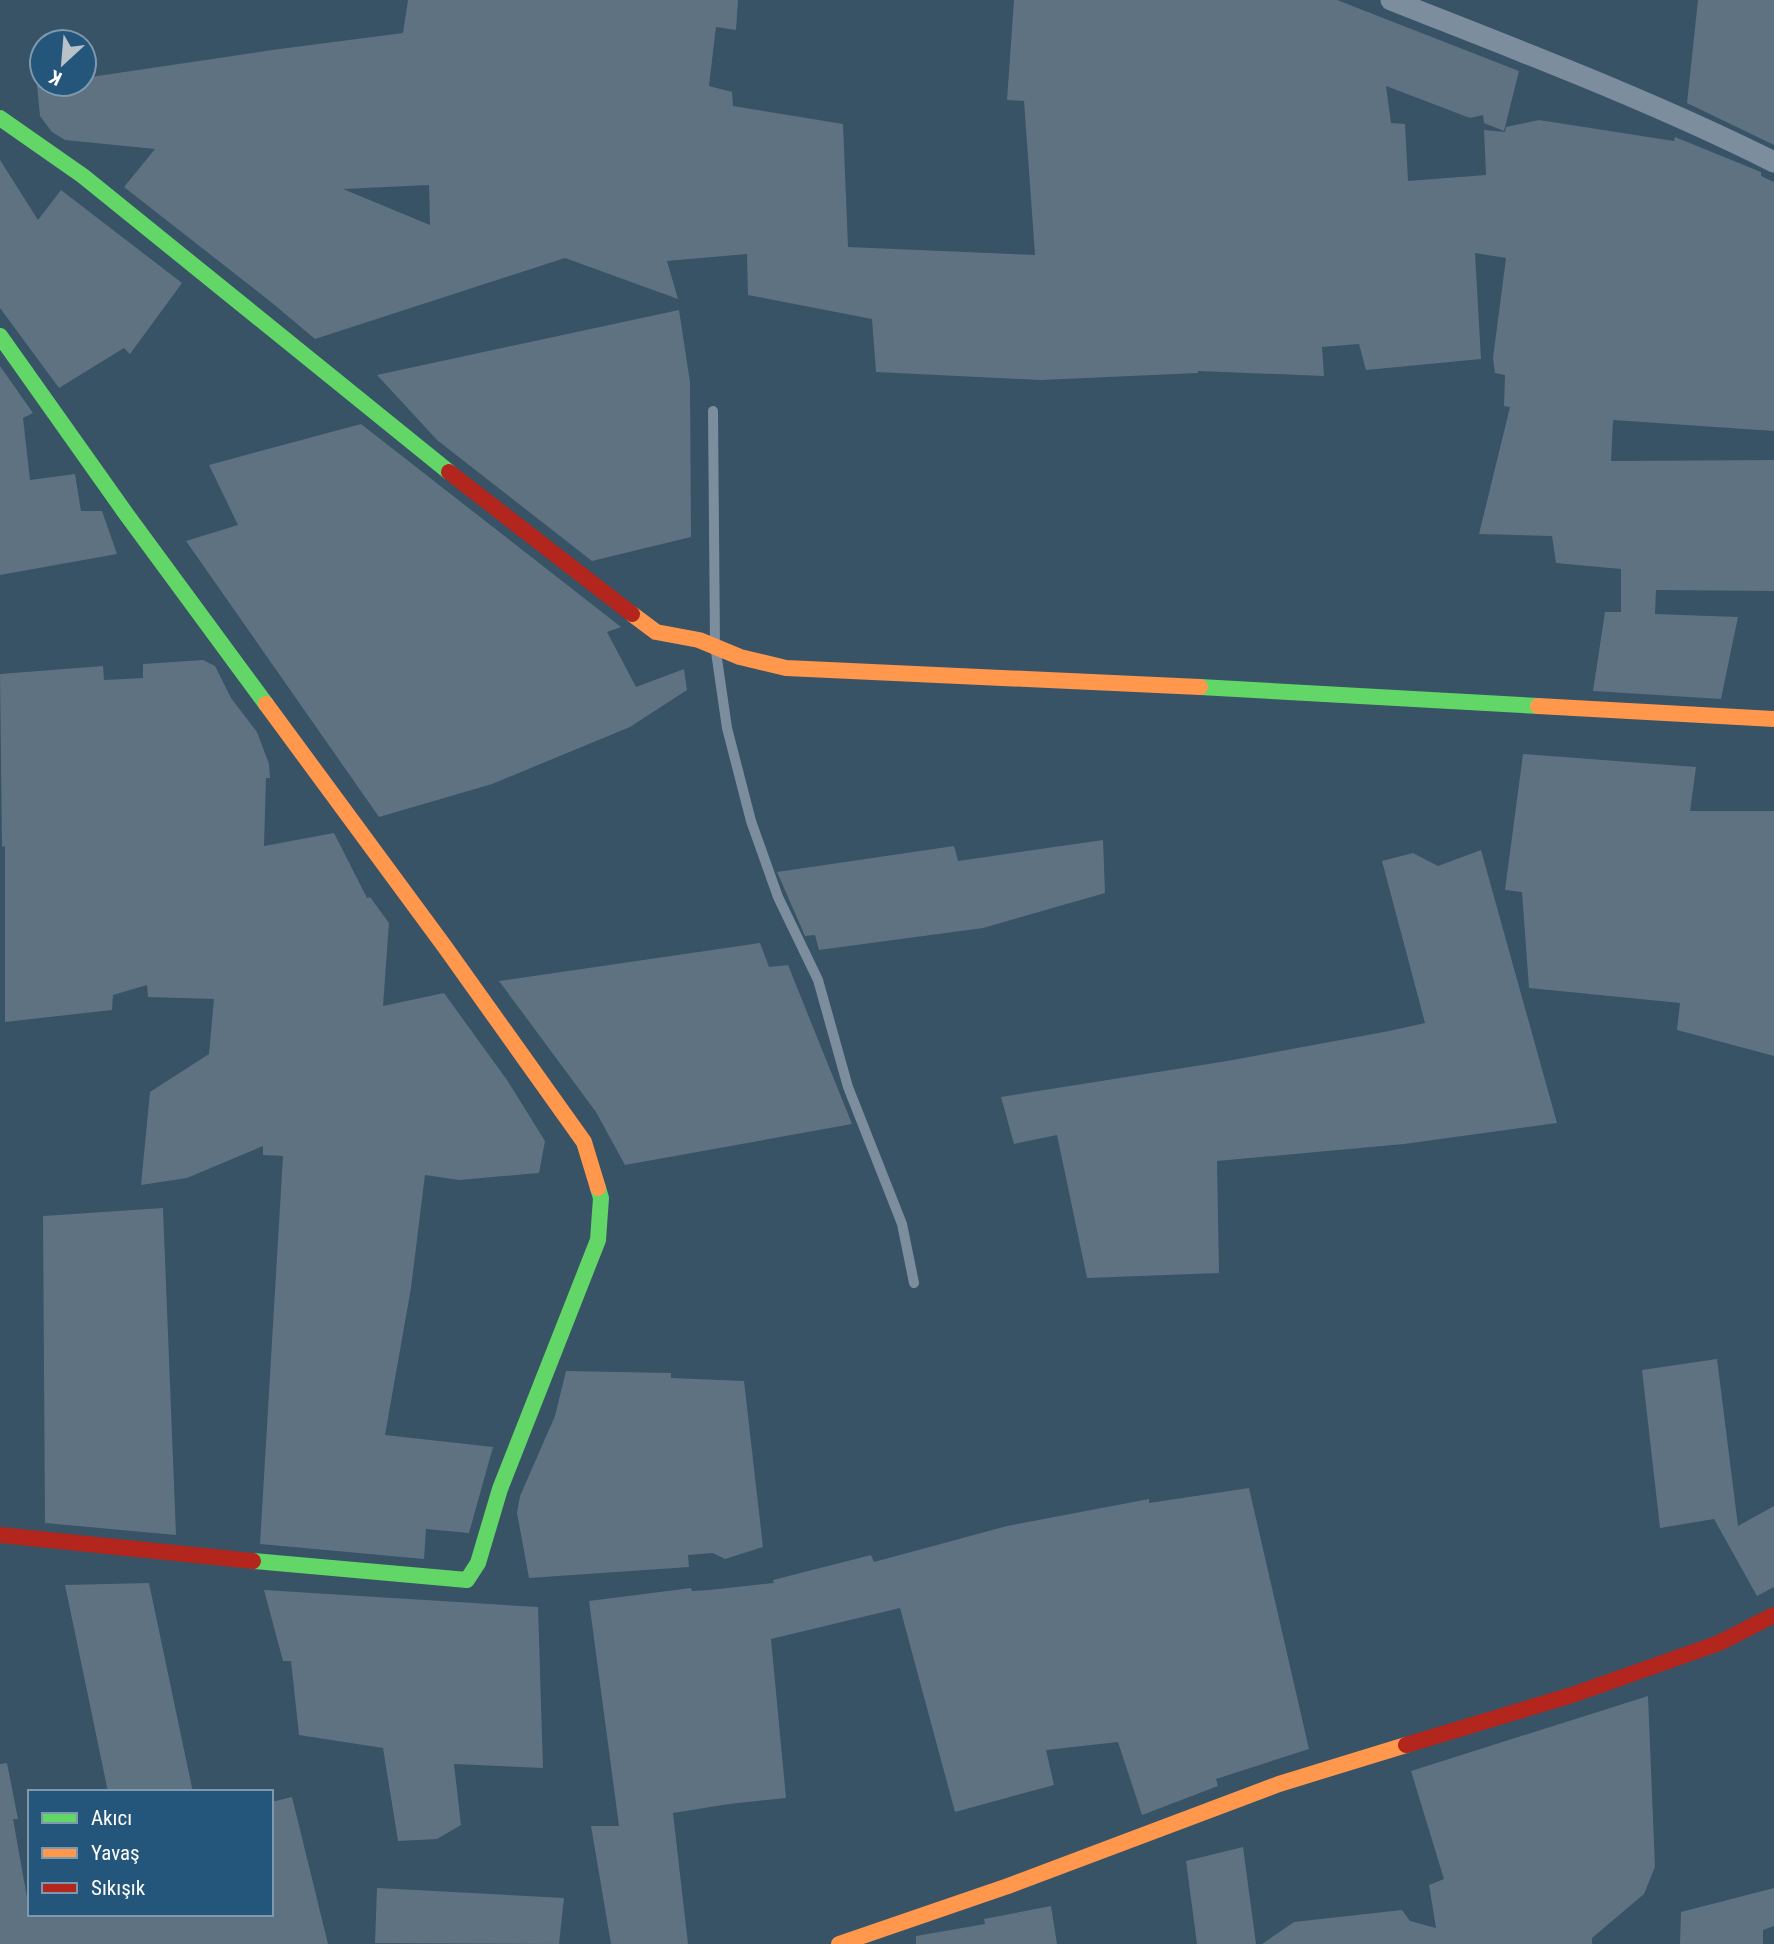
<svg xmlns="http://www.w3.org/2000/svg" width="1774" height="1944" font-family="'Roboto Condensed',sans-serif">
	<rect width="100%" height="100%" fill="#385266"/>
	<!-- building -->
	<g fill="#5e7282" fill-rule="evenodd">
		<path d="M408,0H738L736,30L716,27L709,86L732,92L733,106L843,124L848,247L1035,255L1024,101L1007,100L1014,0H1337L1519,71L1504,131L1484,123L1483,115L1470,118L1386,86L1391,123L1405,124L1408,181L1486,175L1484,130L1505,132L1506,127L1539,120L1674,141L1675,137L1761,172V176L1774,182V431L1613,420L1611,461L1774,460V591L1656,590L1655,614L1738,617L1721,699L1593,691L1605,612H1621V569L1556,563L1552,536L1479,534L1510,407L1504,406L1505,375L1495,373L1493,358L1506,258L1475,253L1481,359L1366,370L1359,344L1322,347L1324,376L1198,371V373L1041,380L876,372L872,319L748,295L747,254L667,261L678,299L565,258L315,339L271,302L124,187L155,149L65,140L52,132L40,116L37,85L84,84V78L272,50L403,33ZM429,185L430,225L343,189Z"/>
		<polygon points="1698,0 1774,0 1774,145 1687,103"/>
		<polygon points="0,160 38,220 61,190 182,283 130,354 124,348 59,388 0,308"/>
		<polygon points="679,310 690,382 691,537 592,561 437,440 377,375"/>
		<polygon points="0,366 33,413 23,418 30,480 75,474 81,511 102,511 117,554 0,575"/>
		<polygon points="361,424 621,627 607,632 636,687 684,669 687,690 630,727 492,784 379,817 186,541 238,525 209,465"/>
		<polygon points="203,660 215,666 231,698 257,732 269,764 270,778 266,778 264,846 334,833 367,898 370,897 389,923 383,1006 444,993 507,1080 545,1141 539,1173 459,1180 425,1175 411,1288 385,1435 493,1447 469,1533 426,1529 424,1559 260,1544 283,1156 263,1155 263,1146 187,1178 141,1185 150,1092 209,1054 214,999 148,997 147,985 113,995 112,1010 5,1022 5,846 2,847 0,674 103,666 104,680 143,678 143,664"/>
		<polygon points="1523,754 1696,767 1690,811 1774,811 1774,1056 1677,1030 1680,1003 1529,988 1522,892 1505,890"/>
		<polygon points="1103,840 1105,893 983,928 819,950 815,935 805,936 777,872 954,846 958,861"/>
		<polygon points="1481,850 1557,1123 1404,1144 1217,1161 1219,1273 1087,1278 1057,1135 1014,1144 1001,1097 1227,1061 1389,1031 1425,1023 1382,861 1413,853 1438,866"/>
		<polygon points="760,943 769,967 788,965 852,1124 625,1165 596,1112 499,981"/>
		<polygon points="163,1208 176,1535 45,1523 43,1216"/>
		<polygon points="1717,1359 1738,1526 1774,1506 1774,1587 1757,1596 1714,1519 1660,1528 1642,1370"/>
		<polygon points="566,1371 671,1373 671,1378 744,1381 763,1547 725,1559 713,1553 688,1555 689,1567 529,1578 517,1513 520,1496 555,1416"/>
		<polygon points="1249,1488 1309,1749 1216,1779 1218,1786 1142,1815 1118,1742 1046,1750 1054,1785 955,1812 900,1608 771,1639 786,1798 729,1804 673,1813 688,1944 611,1944 591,1826 619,1826 589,1601 691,1588 692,1591 709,1590 774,1583 773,1580 871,1555 874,1562 1007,1526 1149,1499 1149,1503"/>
		<polygon points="149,1583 191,1783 193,1792 108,1792 65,1585"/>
		<polygon points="264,1590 538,1607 543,1768 454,1764 461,1825 437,1839 398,1841 383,1748 299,1735 291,1661 283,1661"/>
		<polygon points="1648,1696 1655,1867 1644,1894 1592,1938 1592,1944 1262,1944 1294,1922 1402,1910 1410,1921 1436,1928 1429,1885 1444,1879 1411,1771"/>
		<polygon points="7,1763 18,1819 13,1819 30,1914 271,1914 271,1802 292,1797 328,1944 0,1944 0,1764"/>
		<polygon points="1243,1847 1256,1944 1197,1944 1186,1861"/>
		<polygon points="377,1888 564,1898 559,1944 375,1943"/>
		<polygon points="1774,1888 1774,1926 1763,1930 1763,1944 1680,1944 1681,1912"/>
		<polygon points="1051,1906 1057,1944 916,1944 916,1936 985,1924 984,1919"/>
	</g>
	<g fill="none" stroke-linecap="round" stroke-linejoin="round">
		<!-- lane -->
		<polyline stroke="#7c8e9d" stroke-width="10" points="713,411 715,645 727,728 751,821 778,897 818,980 848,1087 902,1224 914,1283"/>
		<!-- street -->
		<path stroke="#7c8e9d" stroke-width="21" d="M1391,0C1520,51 1650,100 1774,162"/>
		<!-- fast -->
		<g stroke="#63d668" stroke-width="16">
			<polyline points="0,118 83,176 449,472"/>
			<polyline points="0,336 124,511 266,704"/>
			<polyline points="1200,687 1538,706"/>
			<polyline points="253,1561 467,1580 478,1563 500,1489 598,1240 601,1198 598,1188"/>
		</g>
		<!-- slow -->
		<g stroke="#ff974d" stroke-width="16">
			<polyline points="632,614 656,632 699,640 740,657 786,668 1200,687"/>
			<polyline points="266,704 445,947 584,1142 598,1188"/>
			<polyline points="1538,706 1774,719"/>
			<polyline points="839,1944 1008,1886 1279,1784 1406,1745"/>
		</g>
		<!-- jam -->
		<g stroke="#b3261e" stroke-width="16">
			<polyline points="449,472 632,614"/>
			<polyline points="0,1535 253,1561"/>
			<polyline points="1406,1745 1572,1695 1719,1643 1774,1615"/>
		</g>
	</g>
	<!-- legend -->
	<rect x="28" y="1790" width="245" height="126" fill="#24557a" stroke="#7c99af" stroke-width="2"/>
	<rect x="42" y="1813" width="35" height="10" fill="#63d668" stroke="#7c99af" stroke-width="2"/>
	<text x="91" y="1825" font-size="21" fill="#ffffff">Akıcı</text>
	<rect x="42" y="1848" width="35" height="10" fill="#ff974d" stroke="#7c99af" stroke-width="2"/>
	<text x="91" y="1860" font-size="21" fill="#ffffff">Yavaş</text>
	<rect x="42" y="1883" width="35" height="10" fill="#b3261e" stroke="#7c99af" stroke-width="2"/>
	<text x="91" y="1895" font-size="21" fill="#ffffff">Sıkışık</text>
	<!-- north arrow -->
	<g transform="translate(63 63) rotate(206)"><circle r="33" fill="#24557a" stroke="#7c99af" stroke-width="2"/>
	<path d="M0-5L12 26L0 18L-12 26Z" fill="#b9c2c9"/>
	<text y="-10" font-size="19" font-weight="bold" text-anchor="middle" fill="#ffffff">K</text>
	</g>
</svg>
